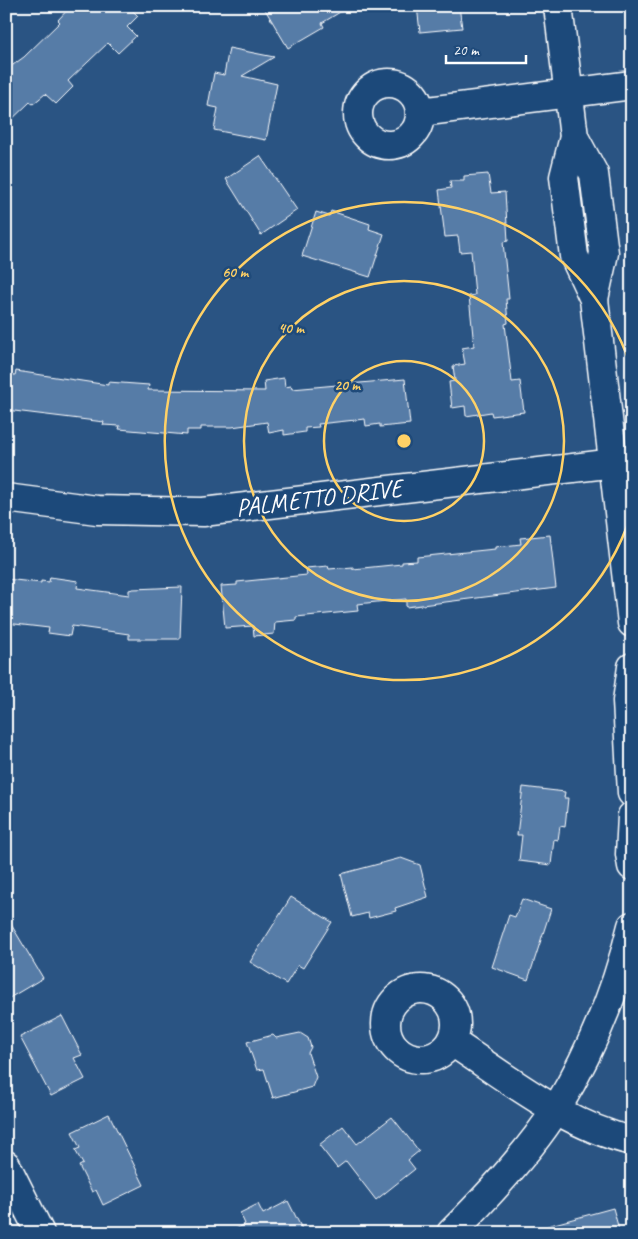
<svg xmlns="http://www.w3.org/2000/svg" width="638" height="1239" font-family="Caveat,sans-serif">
	<rect width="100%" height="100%" fill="#2a5483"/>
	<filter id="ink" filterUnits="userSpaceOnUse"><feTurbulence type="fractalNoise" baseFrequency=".02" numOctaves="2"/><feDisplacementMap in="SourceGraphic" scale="10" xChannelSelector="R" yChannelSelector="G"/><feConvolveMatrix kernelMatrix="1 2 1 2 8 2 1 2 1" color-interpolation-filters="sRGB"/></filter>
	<g filter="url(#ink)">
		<!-- building -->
		<g fill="#577ba7" stroke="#fff">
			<polygon points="71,6 128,6 138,16 127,27 136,36 118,53 108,43 68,81 73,87 56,104 45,94 33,104 30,102 6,125 6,70 24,57 60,22 58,20"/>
			<polygon points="263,6 350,6 322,23 324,27 288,48"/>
			<polygon points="417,6 459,6 462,28 420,32"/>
			<polygon points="229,48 274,57 242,76 277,84 266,140 214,130 218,108 208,106 214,73 224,75"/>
			<polygon points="260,156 297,210 261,235 226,179"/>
			<polygon points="488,174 491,193 505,192 508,241 503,242 509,299 506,299 508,323 505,324 512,382 520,381 524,412 492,416 491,412 466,416 465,406 452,408 449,382 455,381 453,366 465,364 462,348 474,346 469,296 475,295 471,251 460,252 458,236 445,237 439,190 451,188 450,181 464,181 464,176"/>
			<polygon points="331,211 370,224 369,229 384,234 370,277 302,256 316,212 329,216"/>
			<polygon points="16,371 108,385 108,382 149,385 148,390 265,391 264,381 284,378 285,387 291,386 292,389 405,379 410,424 380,427 380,424 366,426 365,419 318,424 319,427 305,428 305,432 284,435 284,430 269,433 267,422 232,427 201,427 201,430 187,430 187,435 119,429 120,426 103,425 104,422 6,410 6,374 15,375"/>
			<polygon points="550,535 556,588 406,607 406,599 357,604 358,611 296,617 296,620 275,622 274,634 254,636 253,626 225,628 221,586 237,585 237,582 307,575 306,568 328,566 329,569 353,567 353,569 402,564 402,562 417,561 417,557 495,549 495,547 521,544 520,538"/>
			<polygon points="50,577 78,581 77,588 129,595 129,590 133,589 182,587 180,639 129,639 129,634 72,626 70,636 48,633 49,628 6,623 6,579 41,583 41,581 49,582"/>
			<polygon points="523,787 565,792 564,798 568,798 565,827 560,826 558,840 554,839 551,865 519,861 522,835 517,835"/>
			<polygon points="401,858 420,865 428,897 395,908 396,911 369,918 368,913 352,917 341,874"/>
			<polygon points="291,897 332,922 303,968 298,965 286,984 250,962"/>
			<polygon points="522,899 551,909 528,980 492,967 509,915 515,917"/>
			<polygon points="6,916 43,978 6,1000"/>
			<polygon points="62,1016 82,1055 74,1058 85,1079 51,1096 20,1037"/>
			<polygon points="300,1033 308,1038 311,1047 308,1053 316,1077 312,1087 273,1098 264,1069 257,1070 247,1042 273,1035 276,1038"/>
			<polygon points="109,1114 144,1185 103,1205 96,1190 92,1192 79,1166 83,1164 75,1150 80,1148 72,1132"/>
			<polygon points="392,1117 419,1151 408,1160 415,1169 376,1200 346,1161 337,1168 319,1145 343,1126 357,1144"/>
			<polygon points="288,1201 304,1233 229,1233 245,1224 240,1213 258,1204 263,1214"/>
			<polygon points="613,1208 620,1233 548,1233 547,1226"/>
		</g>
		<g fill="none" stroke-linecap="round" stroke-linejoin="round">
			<defs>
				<g id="minor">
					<polyline points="558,6 574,137 564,177 574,256 594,299 632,623"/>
					<circle cx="389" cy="114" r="31"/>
					<polyline points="420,112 632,85"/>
					<polyline points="574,137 594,174 604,253 594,299"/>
					<polyline points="6,498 97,510 203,512 632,461"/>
					<polyline points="632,667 627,701 632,793"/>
					<polyline points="632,816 630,854 632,866"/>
					<circle cx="421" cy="1024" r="35"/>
					<path d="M452,1042C509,1079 565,1125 632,1141"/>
					<polyline points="6,1165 40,1233"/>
					<path d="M451,1233C487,1197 530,1151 557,1108C590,1053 617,989 632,926"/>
				</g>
			</defs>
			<!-- minor casing -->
			<use href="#minor" stroke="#fff" stroke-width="31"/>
			<!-- minor -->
			<use href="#minor" stroke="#1f4a7a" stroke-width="28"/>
		</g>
	</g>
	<!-- distance rings -->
	<g fill="none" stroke="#ffd166" stroke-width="2.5">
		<circle cx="404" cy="441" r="80"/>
		<circle cx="404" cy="441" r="160"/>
		<path d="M631 515A239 239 0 1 1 631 367"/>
	</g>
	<g text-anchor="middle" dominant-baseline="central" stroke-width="5" stroke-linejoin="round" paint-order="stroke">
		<!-- street labels -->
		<g font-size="25" fill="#fff" stroke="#1f4a7a">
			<text transform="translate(319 498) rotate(-7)">PALMETTO DRIVE</text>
		</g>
	</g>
	<circle cx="404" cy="441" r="8" fill="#ffd166" stroke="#1f4a7a" stroke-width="2.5"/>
	<g font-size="15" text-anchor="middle" font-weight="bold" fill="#ffd166" stroke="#1f4a7a" stroke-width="5" stroke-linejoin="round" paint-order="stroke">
		<text x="235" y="277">60 m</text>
		<text x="291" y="333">40 m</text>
		<text x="347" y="390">20 m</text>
	</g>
	<!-- margin -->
	<rect width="638" height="1239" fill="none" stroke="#1f4a7a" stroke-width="25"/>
	<rect x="12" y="12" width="613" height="1214" fill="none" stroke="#fff" stroke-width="2" filter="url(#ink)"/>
	<!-- scale -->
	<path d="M446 55v8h80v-8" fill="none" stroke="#ffffff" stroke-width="2.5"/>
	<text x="453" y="55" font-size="15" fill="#ffffff" stroke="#1f4a7a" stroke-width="4" paint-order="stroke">20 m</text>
</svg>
